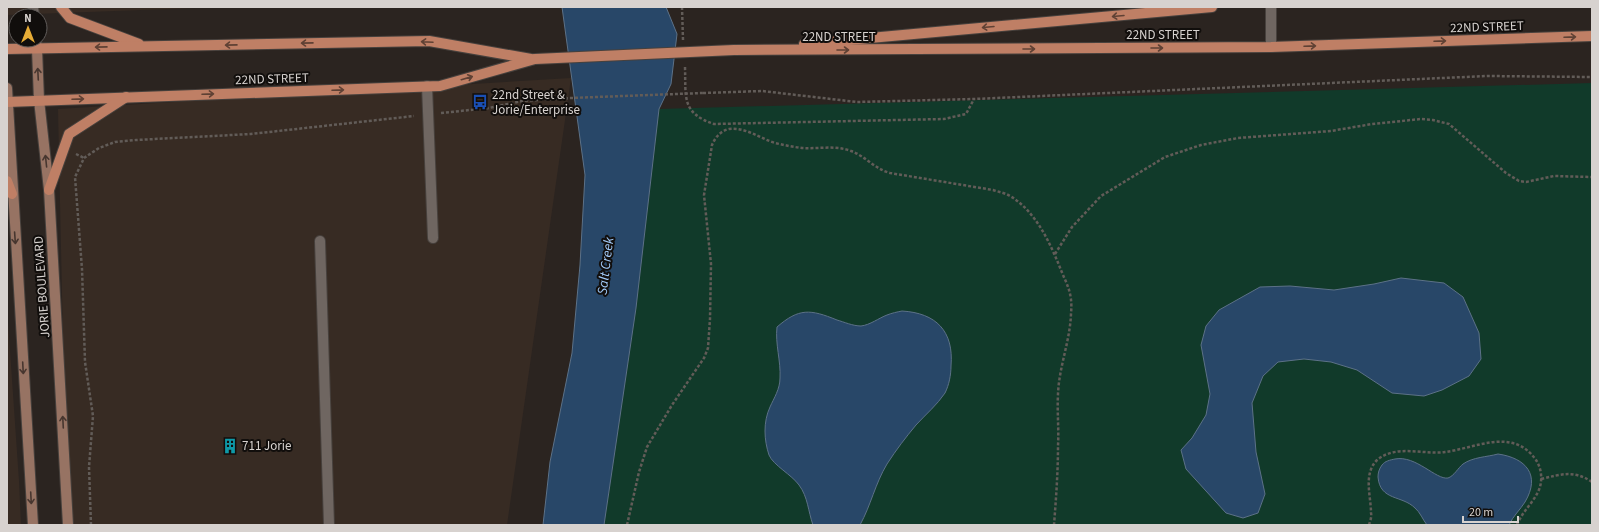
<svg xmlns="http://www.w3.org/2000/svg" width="1599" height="532" font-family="'Source Sans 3',sans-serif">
	<rect width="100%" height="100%" fill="#2b2420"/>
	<!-- built -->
	<g fill="#372b23">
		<polygon points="7,7 222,7 7,15"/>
		<polygon points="571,78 507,525 67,525 58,109"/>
		<polygon points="7,307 19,481 21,525 7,525"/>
	</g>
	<!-- green -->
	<polygon fill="#113a2a" points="1592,83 1592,525 604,525 636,308 659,109"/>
	<!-- water -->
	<g fill="#284768" stroke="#5c7187">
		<polygon points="562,7 666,7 677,34 671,84 659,109 636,308 604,525 543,525 550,462 572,353 580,265 585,175"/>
		<polygon points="1401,278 1444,283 1463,297 1479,333 1481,359 1469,376 1442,390 1424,396 1392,393 1357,370 1331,362 1304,359 1278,362 1263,376 1252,403 1256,452 1265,494 1258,513 1243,518 1226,513 1186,469 1181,450 1192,438 1206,415 1210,394 1201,345 1206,326 1219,310 1260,287 1290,286 1334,290 1374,284"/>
		<path d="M902,311C936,313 954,331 951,366C951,375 949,385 945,393C937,405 926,414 916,425C906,437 896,450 887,464C875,484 871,505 860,525H813C808,511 808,497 799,485C792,475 773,465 769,455C764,440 763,422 770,407C774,398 780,389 780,378C781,361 775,344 777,327C799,308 810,309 837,320C844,322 853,326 861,326C870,325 879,318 887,315C892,313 897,312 902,311Z"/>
		<path d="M1498,454C1526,458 1541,475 1525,502C1520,510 1513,516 1509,525H1427C1423,520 1420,512 1415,508C1402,495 1380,501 1378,477C1378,473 1379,469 1382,465C1385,461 1390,460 1395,459C1416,455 1436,480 1448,478C1454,476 1458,468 1463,464C1473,457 1487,457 1498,454Z"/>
	</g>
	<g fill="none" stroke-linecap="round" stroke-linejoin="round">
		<defs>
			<g id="lane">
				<polyline points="427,86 433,238"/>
				<polyline points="320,241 329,525"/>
			</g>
			<g id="street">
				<polyline points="33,7 34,16"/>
				<polyline points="1271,7 1271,47"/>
				<polyline points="36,40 37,49"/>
			</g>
			<g id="secondary">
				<polyline points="37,49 39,100 49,190 68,525"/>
				<polyline points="7,88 33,525"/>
			</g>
			<g id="primary">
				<polyline points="61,7 70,18 139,44"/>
				<polyline points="804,44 1212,7"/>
				<polyline points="7,49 429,41 531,59"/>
				<polyline points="734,50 1271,47 1592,36"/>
				<polyline points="7,102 440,86 535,59"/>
				<polyline points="7,181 12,194"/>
				<polyline points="49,190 69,134 126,97"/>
			</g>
		</defs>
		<!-- lane casing -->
		<use href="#lane" stroke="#47413d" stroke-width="12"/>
		<!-- street casing -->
		<use href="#street" stroke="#47413d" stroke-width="12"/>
		<!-- secondary casing -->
		<use href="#secondary" stroke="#47413d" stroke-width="12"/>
		<!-- primary casing -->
		<use href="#primary" stroke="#47413d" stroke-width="12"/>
		<!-- path -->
		<g stroke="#625c58" stroke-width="2.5" stroke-dasharray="3 2" stroke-linecap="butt">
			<polyline points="682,7 683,40"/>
			<path d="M685,67C686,97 681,113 714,124L944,119L966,114L974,99"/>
			<polyline points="703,93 762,91 857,102 974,99 1487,76 1592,77"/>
			<polyline points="441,113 489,108 522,101 570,98"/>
			<polyline points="76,154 84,158"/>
			<polyline points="1055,254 1072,227 1101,196 1165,157 1201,145 1238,138 1331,131 1372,124 1421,119 1433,120 1449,124 1506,173 1519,181 1526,182 1554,176 1592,177"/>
			<path d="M1541,479C1562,474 1574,470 1592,482"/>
			<polyline points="91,525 89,467 93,416 85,362 82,269 75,177 84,158 99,148 115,142 136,140 251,134 414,116"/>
			<path d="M627,525L639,472L647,447L672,405L704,358L708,348L710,319L711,264L704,195L712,145C715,138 720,131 729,129C746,127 759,138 775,143C784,145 793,147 802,148C818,149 835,145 851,151C865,156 875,169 890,173L993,190C999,192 1005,193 1010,196C1035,211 1048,239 1059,265C1066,284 1073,291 1071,314C1070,341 1059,367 1058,394C1057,412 1059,429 1058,446C1058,472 1056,499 1054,525"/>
			<path d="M1369,525C1370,521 1372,517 1371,513C1371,496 1363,474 1377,460C1396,444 1424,455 1445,452C1476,448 1513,427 1536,460C1542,469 1543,482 1538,492C1532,504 1522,512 1517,525"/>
		</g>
		<!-- lane -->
		<use href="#lane" stroke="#6f6661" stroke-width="10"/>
		<!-- street -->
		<use href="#street" stroke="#6f6661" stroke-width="10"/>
		<!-- secondary -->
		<use href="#secondary" stroke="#977363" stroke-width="10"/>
		<!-- primary -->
		<use href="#primary" stroke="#bf7f65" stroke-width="10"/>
		<defs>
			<polyline id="primary-bridge" points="535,59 734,50"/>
		</defs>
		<!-- primary-bridge casing -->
		<use href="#primary-bridge" stroke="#47413d" stroke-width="12" stroke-linecap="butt"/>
		<!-- path-bridge -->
		<polyline stroke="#625c58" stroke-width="2.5" stroke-dasharray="3 2" stroke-linecap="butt" points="570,98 703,93"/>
		<!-- primary-bridge -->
		<use href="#primary-bridge" stroke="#bf7f65" stroke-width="10"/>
	</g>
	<!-- one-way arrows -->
	<defs><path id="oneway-shaft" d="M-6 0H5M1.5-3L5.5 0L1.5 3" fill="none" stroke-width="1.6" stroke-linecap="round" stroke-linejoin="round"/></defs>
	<g stroke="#5f4134">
		<use href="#oneway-shaft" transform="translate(1118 16) rotate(175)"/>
		<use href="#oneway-shaft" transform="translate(988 27) rotate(175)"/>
		<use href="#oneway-shaft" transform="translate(1570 37) rotate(-2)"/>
		<use href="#oneway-shaft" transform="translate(1440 41) rotate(-2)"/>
		<use href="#oneway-shaft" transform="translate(427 42) rotate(-177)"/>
		<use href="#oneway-shaft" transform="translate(307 43) rotate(179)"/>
		<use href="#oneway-shaft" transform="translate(231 45) rotate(179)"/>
		<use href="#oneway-shaft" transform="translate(1310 46) rotate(-2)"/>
		<use href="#oneway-shaft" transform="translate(101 47) rotate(179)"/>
		<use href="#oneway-shaft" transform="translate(1157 48)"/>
		<use href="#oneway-shaft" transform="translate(1029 49)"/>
		<use href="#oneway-shaft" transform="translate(843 50)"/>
		<use href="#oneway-shaft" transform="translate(467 78) rotate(-16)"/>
		<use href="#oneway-shaft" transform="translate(338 90) rotate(-2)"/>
		<use href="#oneway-shaft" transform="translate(208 94) rotate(-2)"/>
		<use href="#oneway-shaft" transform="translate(78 99) rotate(-2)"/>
	</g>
	<g stroke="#47362f">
		<use href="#oneway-shaft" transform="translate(38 74) rotate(-93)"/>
		<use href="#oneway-shaft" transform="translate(46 161) rotate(-96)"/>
		<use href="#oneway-shaft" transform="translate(15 238) rotate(86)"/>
		<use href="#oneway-shaft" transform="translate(23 368) rotate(87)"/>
		<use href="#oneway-shaft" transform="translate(63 422) rotate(-93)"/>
		<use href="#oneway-shaft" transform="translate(31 498) rotate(87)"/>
	</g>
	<!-- icons -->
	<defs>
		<symbol id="bus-bare" viewBox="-9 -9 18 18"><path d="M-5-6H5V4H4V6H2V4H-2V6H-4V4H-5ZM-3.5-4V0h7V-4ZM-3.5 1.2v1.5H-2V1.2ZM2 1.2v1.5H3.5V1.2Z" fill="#1a4fb4" stroke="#110e0c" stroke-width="2.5" paint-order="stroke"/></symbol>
		<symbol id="building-bare" viewBox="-9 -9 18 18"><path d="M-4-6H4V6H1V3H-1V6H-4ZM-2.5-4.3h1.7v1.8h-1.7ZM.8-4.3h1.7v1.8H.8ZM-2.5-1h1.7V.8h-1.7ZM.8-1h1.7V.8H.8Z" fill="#0f9aa8" stroke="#110e0c" stroke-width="2.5" paint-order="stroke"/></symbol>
	</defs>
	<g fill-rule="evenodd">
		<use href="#bus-bare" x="469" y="91" width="22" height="22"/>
		<use href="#building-bare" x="219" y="435" width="22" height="22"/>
	</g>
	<g text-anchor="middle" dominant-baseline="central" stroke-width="4" stroke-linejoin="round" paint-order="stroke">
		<!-- street labels -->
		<g font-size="13" fill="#d7d2cf" stroke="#110e0c">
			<text transform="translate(1487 27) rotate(-2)">22ND STREET</text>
			<text x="1163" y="35">22ND STREET</text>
			<text x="839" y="37">22ND STREET</text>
			<text transform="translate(272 79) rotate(-2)">22ND STREET</text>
			<text transform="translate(42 287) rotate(-94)">JORIE BOULEVARD</text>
		</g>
		<!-- poi labels -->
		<g font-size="13" fill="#d7d2cf" stroke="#110e0c" text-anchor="start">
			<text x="492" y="95">22nd Street &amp;<tspan x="492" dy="15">Jorie/Enterprise</tspan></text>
			<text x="242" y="446">711 Jorie</text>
		</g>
		<!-- water labels -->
		<g font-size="14" font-style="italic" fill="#a1c9f8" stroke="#110e0c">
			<text transform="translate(606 266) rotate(-83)">Salt Creek</text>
		</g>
	</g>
	<!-- border -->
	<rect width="1599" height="532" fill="none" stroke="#d7d2cf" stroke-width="16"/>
	<!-- north arrow -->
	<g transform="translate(28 28)"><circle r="19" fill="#110e0c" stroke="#605c5a"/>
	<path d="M0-3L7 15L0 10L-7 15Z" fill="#e6ac36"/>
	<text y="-6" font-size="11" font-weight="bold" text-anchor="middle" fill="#d7d2cf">N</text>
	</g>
	<!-- scale -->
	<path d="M1463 516v6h55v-6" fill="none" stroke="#d7d2cf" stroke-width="2"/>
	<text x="1469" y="516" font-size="12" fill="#d7d2cf" stroke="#110e0c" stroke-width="3" paint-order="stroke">20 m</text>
</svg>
